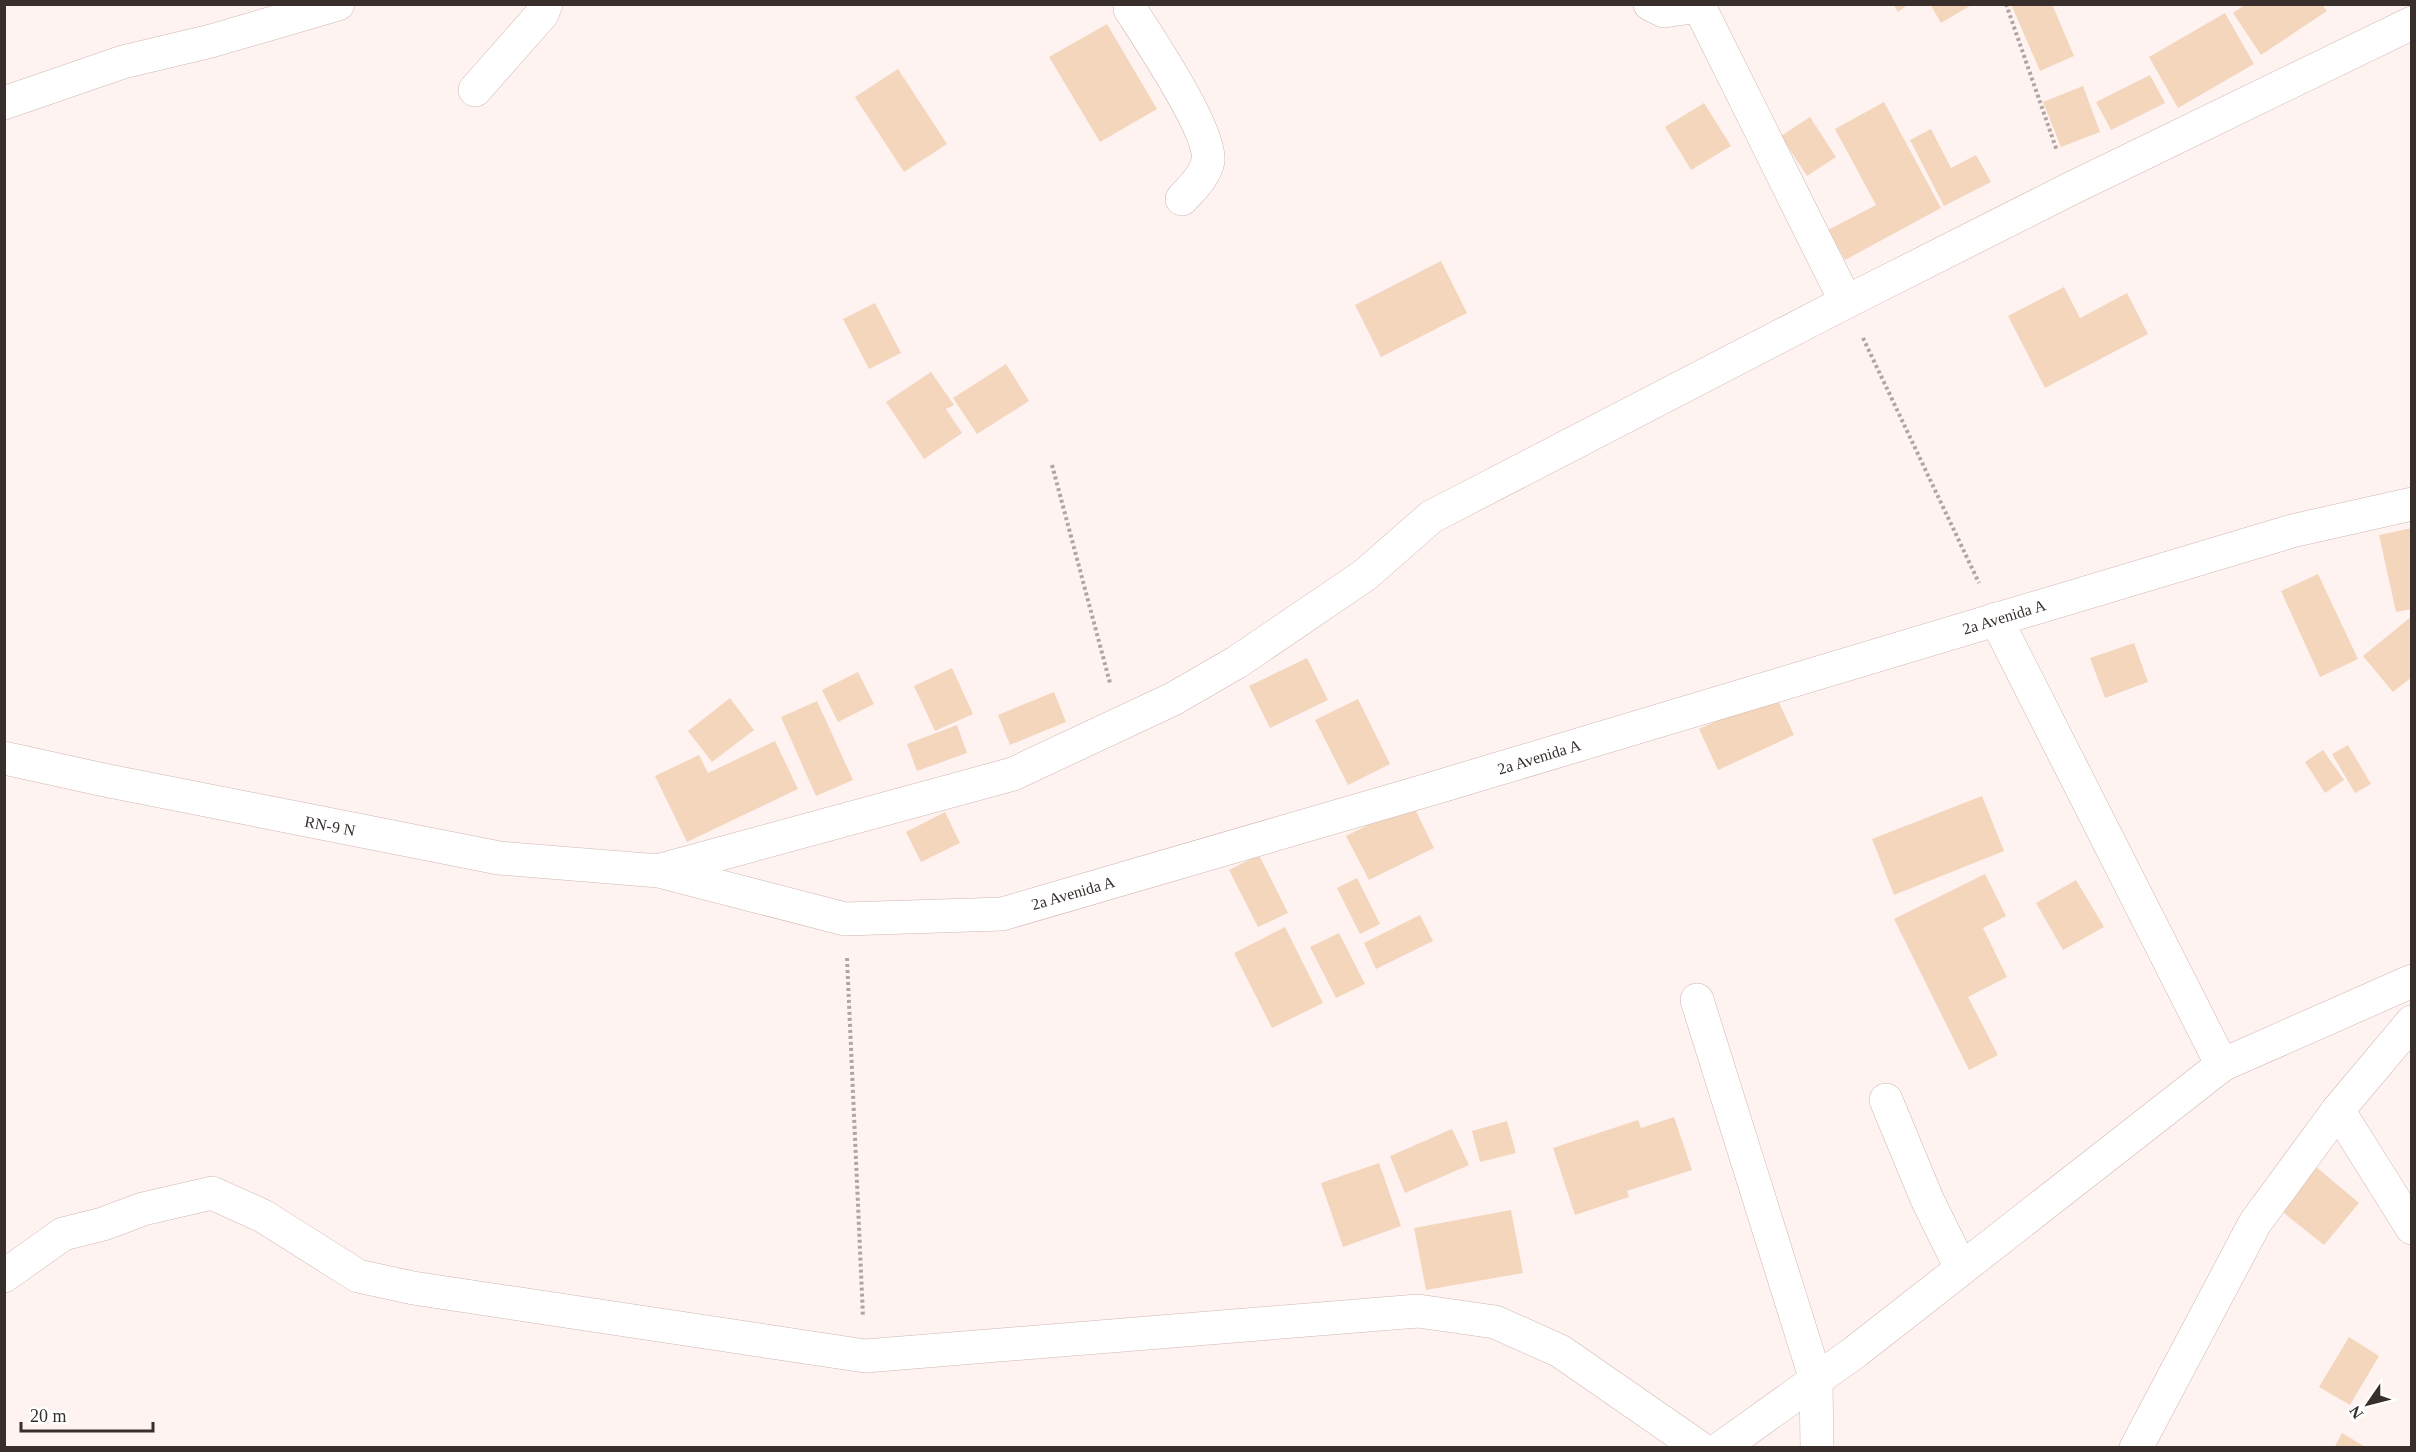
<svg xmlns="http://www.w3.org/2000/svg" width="2416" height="1452" font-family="Georgia,serif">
	<rect width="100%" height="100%" fill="#fef3f1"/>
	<!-- building -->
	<g fill="#f4d6bd">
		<polygon points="1893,4 1909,4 1898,12"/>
		<polygon points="1930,4 1973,4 1941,23"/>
		<polygon points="2011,4 2052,4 2074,56 2040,71"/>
		<polygon points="2246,4 2322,4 2327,11 2261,55 2233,13"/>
		<polygon points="2225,13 2254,64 2178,108 2149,57"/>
		<polygon points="1107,24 1157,109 1100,142 1049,57"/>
		<polygon points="898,69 947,144 904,172 855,97"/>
		<polygon points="2150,75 2165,103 2111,130 2096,102"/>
		<polygon points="2083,86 2100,132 2061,147 2043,102"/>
		<polygon points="1884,102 1941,208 1845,260 1828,230 1876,205 1835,129"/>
		<polygon points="1704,103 1731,146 1691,170 1665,127"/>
		<polygon points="1810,117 1836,157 1807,176 1781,136"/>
		<polygon points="1931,129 1951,168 1976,155 1991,182 1944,206 1910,140"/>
		<polygon points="1441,261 1467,313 1381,357 1355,305"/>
		<polygon points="2064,287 2080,318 2127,293 2148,334 2045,388 2008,316"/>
		<polygon points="875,303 901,353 869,369 843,319"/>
		<polygon points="1006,364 1029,401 977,434 953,398"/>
		<polygon points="931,372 954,405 946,409 962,433 924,459 886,402"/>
		<polygon points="2412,528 2412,609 2396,612 2379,535"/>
		<polygon points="2318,574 2358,659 2320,677 2281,591"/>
		<polygon points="2412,616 2412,677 2393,692 2363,656"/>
		<polygon points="2134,643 2148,682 2105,698 2090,658"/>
		<polygon points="1307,658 1328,700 1270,728 1249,686"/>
		<polygon points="952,668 973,714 935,731 914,686"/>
		<polygon points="858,672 874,704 838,722 822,690"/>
		<polygon points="1054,692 1066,722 1010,745 998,715"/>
		<polygon points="1775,694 1794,735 1718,770 1699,729"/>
		<polygon points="730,698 754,730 712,762 688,731"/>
		<polygon points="1358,699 1390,764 1348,785 1315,720"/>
		<polygon points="817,701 853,780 816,796 781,717"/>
		<polygon points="957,725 967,753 917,771 907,744"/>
		<polygon points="775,741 798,789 687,842 655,776 699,755 708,773"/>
		<polygon points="2348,745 2371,784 2355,793 2332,754"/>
		<polygon points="2323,750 2344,780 2325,793 2305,762"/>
		<polygon points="1982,796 2004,851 1894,895 1872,839"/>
		<polygon points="1412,803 1434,848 1369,880 1346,836"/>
		<polygon points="945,812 960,843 921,862 906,832"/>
		<polygon points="1259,855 1288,913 1258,927 1229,870"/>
		<polygon points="1985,874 2006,916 1983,928 2007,977 1968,997 1998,1055 1969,1070 1894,919"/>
		<polygon points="1357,878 1380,924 1360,934 1337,888"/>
		<polygon points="2076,880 2104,927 2063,950 2036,903"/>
		<polygon points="1420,915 1433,941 1376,969 1364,943"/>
		<polygon points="1285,927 1323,1003 1272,1028 1234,953"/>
		<polygon points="1339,933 1365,984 1336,998 1310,947"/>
		<polygon points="1674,1117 1692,1170 1627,1191 1629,1197 1575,1215 1553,1148 1638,1120 1641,1128"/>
		<polygon points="1507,1121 1516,1153 1480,1162 1472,1131"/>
		<polygon points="1452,1129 1469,1165 1405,1193 1390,1156"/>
		<polygon points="1379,1163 1401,1226 1343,1247 1321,1183"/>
		<polygon points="2315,1166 2359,1203 2324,1245 2280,1210"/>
		<polygon points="1511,1210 1523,1273 1426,1290 1414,1228"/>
		<polygon points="2349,1337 2379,1356 2350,1405 2319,1387"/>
		<polygon points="2342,1433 2367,1448 2334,1448"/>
	</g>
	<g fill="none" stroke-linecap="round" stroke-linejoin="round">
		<defs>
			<g id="minor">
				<path d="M1130,4V9C1148,37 1212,132 1208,161C1205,176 1192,188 1182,199"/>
				<polyline points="1650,4 1664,11 1699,6"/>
				<polyline points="1698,4 1846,302"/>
				<polyline points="475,90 542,14 546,4"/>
				<polyline points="4,103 123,62 211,41 338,4"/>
				<polyline points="1697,1000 1816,1380 1817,1448"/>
				<polyline points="1886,1100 1927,1199 1961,1268"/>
				<polyline points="2338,1110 2412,1228"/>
				<polyline points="4,1276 63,1234 103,1224 143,1209 212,1193 263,1216 358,1276 413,1288 865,1356 1418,1311 1495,1322 1560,1351 1700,1448"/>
				<polyline points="1721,1448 1855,1352 2222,1065"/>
				<polyline points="2136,1448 2255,1223 2338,1110 2412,1022"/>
			</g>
			<g id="major">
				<polyline points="1996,619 2222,1065 2412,981"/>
				<polyline points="4,758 104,780 499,858 659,871 845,919 1002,914 1431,789 2292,531 2412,504"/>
				<polyline points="661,870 1013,774 1173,699 1237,662 1365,575 1431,517 1846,302 2070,189 2412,23"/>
			</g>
		</defs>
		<!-- minor casing -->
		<use href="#minor" stroke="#d0b6b1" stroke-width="34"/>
		<!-- major casing -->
		<use href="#major" stroke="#d0b6b1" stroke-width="34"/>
		<!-- path -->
		<g stroke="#b0a5a3" stroke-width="4" stroke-dasharray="3 3" stroke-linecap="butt">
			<polyline points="2006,4 2057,151"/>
			<polyline points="1863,338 1979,583"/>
			<polyline points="1052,465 1110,683 1112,683"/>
			<polyline points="847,958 863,1317"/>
		</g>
		<!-- minor -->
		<use href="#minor" stroke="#fff" stroke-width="33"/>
		<!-- major -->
		<use href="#major" stroke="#fff" stroke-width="33"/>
	</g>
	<g text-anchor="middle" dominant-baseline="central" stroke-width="4.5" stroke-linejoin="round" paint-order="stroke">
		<!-- street labels -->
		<g font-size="16" fill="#382e2c" stroke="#fff">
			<text transform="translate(2004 617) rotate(-17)">2a Avenida A</text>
			<text transform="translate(1539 757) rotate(-17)">2a Avenida A</text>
			<text transform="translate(330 826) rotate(11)">RN-9 N</text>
			<text transform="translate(1073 893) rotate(-16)">2a Avenida A</text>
		</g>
	</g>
	<!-- border -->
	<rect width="2416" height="1452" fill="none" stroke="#382e2c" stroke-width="12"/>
	<!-- north arrow -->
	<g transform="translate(2368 1404) rotate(235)" stroke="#ffffff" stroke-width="4.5" paint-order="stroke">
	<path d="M0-4.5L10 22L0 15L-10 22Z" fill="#382e2c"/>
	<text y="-9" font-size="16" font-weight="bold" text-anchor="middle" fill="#382e2c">N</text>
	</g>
	<!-- scale -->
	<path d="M21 1422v9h132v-9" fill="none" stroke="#382e2c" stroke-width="3"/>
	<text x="30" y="1422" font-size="18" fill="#382e2c" stroke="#ffffff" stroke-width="4.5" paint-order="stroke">20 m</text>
</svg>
